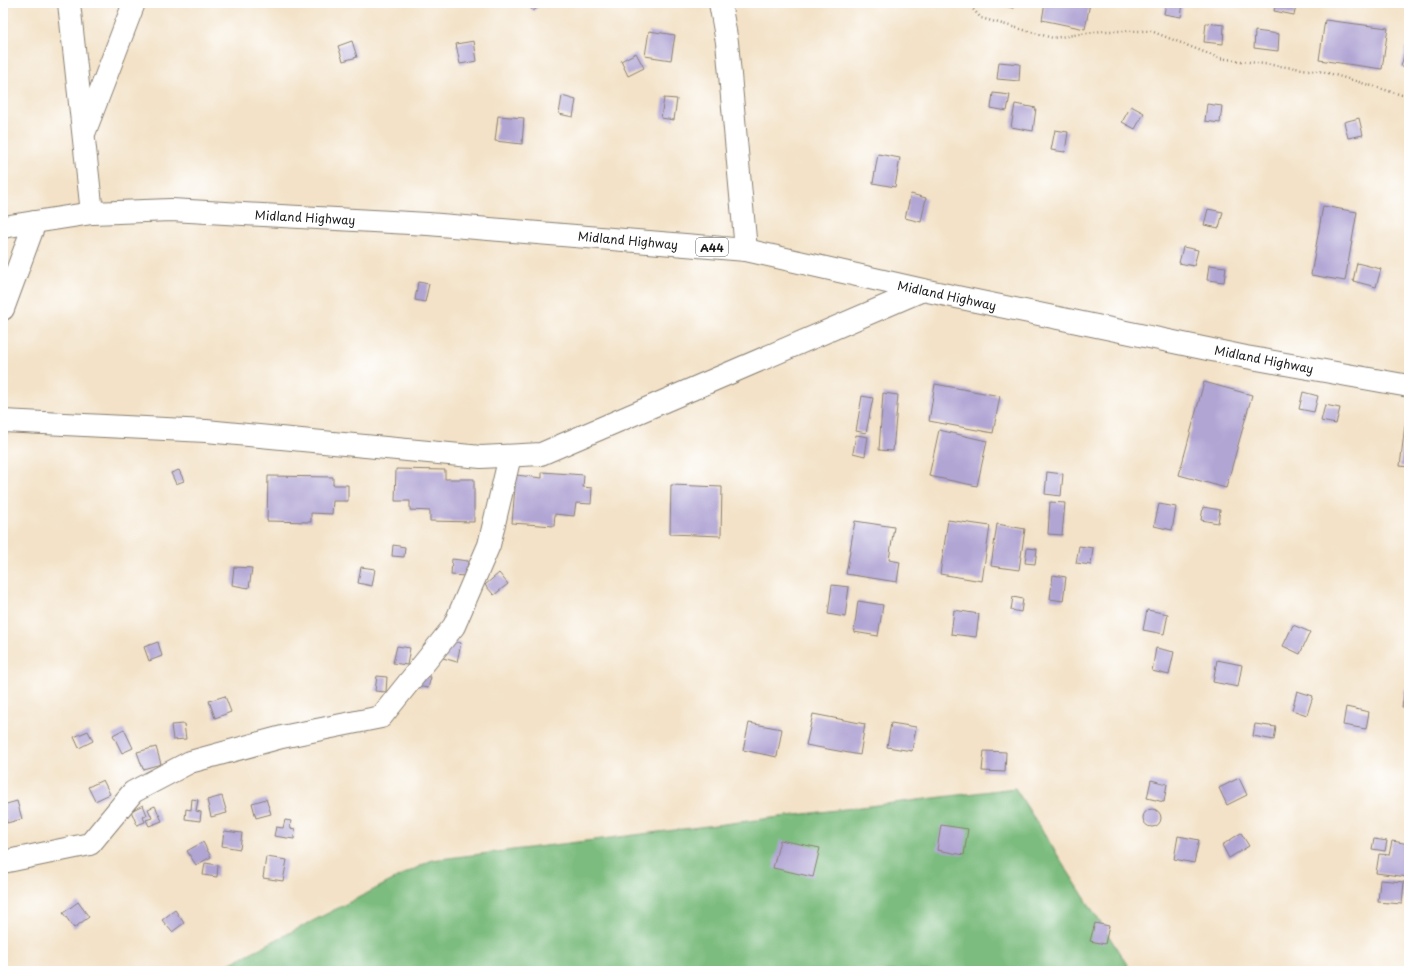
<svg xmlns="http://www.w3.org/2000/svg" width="1412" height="974" font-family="'Playpen Sans',sans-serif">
	<rect width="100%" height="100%" fill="#fff"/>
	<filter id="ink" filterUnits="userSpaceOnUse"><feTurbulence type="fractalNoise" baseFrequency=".025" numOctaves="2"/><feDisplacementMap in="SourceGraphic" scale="8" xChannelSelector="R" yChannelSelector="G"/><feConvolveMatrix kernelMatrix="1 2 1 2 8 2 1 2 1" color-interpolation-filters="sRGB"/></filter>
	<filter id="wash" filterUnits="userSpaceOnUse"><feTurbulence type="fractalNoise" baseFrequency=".012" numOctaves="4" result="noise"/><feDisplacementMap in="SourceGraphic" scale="16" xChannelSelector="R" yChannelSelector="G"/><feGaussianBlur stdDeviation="0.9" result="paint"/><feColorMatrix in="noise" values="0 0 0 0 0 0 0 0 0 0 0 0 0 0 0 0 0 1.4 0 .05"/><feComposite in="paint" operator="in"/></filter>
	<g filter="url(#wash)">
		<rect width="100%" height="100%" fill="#f3e2c7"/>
		<!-- forest -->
		<polygon fill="#7bbc7e" stroke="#4c6c4d" points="1015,788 1131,971 215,971 432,860"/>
		<g id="blocks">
			<!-- building -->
			<g fill="#b1a5d4">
				<polygon points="527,3 544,3 533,11"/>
				<polygon points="1007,3 1014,3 1014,8 1006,6"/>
				<polygon points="1045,3 1090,3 1085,29 1042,20"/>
				<polygon points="1166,3 1183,3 1181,17 1164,14"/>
				<polygon points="1276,3 1297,3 1294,15 1274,11"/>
				<polygon points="1325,20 1388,28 1382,69 1319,60"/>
				<polygon points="1206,23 1224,25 1223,44 1204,42"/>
				<polygon points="649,31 675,35 671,60 645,56"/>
				<polygon points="1255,31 1279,34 1278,51 1254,48"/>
				<polygon points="352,41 357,57 343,61 338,46"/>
				<polygon points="474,41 477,61 460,64 456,44"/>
				<polygon points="1406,47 1409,47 1409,68 1401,67"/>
				<polygon points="636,53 644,68 628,76 621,61"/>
				<polygon points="999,62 1020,64 1019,81 997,79"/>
				<polygon points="993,93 1010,95 1007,111 991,108"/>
				<polygon points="562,96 576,100 573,117 559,114"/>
				<polygon points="664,98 677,99 674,120 661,118"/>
				<polygon points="1015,104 1036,108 1033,131 1011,127"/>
				<polygon points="1207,104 1222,106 1220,123 1205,121"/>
				<polygon points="1131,106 1144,113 1135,129 1122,122"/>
				<polygon points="498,116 524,118 522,144 495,141"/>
				<polygon points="1359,118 1363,135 1348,138 1344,122"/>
				<polygon points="1055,130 1068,132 1065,152 1051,150"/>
				<polygon points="878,154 900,158 895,187 873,183"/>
				<polygon points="911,194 926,198 921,222 905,218"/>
				<polygon points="1323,206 1357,212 1345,281 1311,275"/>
				<polygon points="1208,209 1223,212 1219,228 1204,225"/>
				<polygon points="1183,247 1198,250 1194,266 1179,263"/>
				<polygon points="1357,263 1381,269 1376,287 1353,281"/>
				<polygon points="1209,265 1226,267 1224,282 1207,280"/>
				<polygon points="418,282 429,284 425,302 415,300"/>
				<polygon points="1204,382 1252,395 1226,488 1179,475"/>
				<polygon points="935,384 1000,396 993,433 929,421"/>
				<polygon points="1303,392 1318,396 1314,412 1299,409"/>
				<polygon points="883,393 898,395 893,451 879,450"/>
				<polygon points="862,396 873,398 866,433 856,431"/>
				<polygon points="1325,405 1340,408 1336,424 1321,421"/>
				<polygon points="1405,425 1409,426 1409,467 1400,466"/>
				<polygon points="939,430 987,441 977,486 929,476"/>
				<polygon points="856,435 868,437 865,456 853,453"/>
				<polygon points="396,469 445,470 445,479 474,479 474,522 430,521 430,511 410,510 410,501 395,501"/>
				<polygon points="179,470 184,481 176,484 171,473"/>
				<polygon points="542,472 584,475 583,487 592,488 591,504 576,503 574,516 555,514 554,526 512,523 516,475 542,478"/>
				<polygon points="1047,472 1063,474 1061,496 1045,494"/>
				<polygon points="268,476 333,477 333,485 348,485 348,501 333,501 332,514 311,513 311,522 267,521"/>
				<polygon points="671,485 722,487 721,536 670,534"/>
				<polygon points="1050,502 1065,503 1062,535 1048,534"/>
				<polygon points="1159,504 1176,507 1172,530 1154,526"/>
				<polygon points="1203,507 1220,510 1218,523 1201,520"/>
				<polygon points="948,520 990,526 982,581 940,574"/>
				<polygon points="855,521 894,527 889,560 900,562 897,582 846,574"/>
				<polygon points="997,524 1025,529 1019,570 991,566"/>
				<polygon points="393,545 405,547 404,557 392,556"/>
				<polygon points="1079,546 1093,548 1091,565 1076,563"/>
				<polygon points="1027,548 1037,549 1035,564 1025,563"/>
				<polygon points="452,559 468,561 466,576 451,575"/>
				<polygon points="234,567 252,568 249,588 232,585"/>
				<polygon points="361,567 375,569 372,586 358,583"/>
				<polygon points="499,573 508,584 494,595 485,585"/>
				<polygon points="1053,575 1066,577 1063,601 1050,599"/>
				<polygon points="832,585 849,587 845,617 828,614"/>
				<polygon points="1013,597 1023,599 1021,612 1011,610"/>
				<polygon points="858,601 883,605 878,636 854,632"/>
				<polygon points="954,610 979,614 976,637 951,634"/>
				<polygon points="1147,610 1168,614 1164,634 1143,630"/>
				<polygon points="1293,625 1310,632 1300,654 1283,646"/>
				<polygon points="447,640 461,643 457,662 443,658"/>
				<polygon points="158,642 162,656 149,661 144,647"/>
				<polygon points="397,646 410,648 407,665 393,663"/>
				<polygon points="1156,648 1174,652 1169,675 1152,671"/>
				<polygon points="1217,660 1242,665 1238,687 1213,682"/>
				<polygon points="420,675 431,677 428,688 417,686"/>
				<polygon points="377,676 387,677 386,692 375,691"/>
				<polygon points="1405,689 1409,690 1409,708 1402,707"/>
				<polygon points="1297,691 1313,696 1307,715 1292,710"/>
				<polygon points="225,696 231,712 215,718 209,701"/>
				<polygon points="1346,707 1369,712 1366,729 1343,725"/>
				<polygon points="813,714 865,724 860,755 806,745"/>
				<polygon points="749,723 782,729 777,757 743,750"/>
				<polygon points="891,723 916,727 912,751 887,747"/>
				<polygon points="184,724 186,739 173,740 171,725"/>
				<polygon points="1255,724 1276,727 1274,740 1253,736"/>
				<polygon points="124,729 133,748 122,753 113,735"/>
				<polygon points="88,731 93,741 79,748 74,737"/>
				<polygon points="156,747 161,764 143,769 137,752"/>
				<polygon points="984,751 1006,752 1005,772 982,771"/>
				<polygon points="1239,778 1247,795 1227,805 1219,788"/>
				<polygon points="103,780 110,794 95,801 88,787"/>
				<polygon points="1151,780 1167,784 1164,802 1147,798"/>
				<polygon points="222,796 227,813 211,817 207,800"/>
				<polygon points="192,799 198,800 196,811 201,812 200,821 185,819 186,809 191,810"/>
				<polygon points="266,799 271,814 256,818 252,803"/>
				<polygon points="17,801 22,819 7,823 3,805"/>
				<polygon points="143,805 147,815 143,817 145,822 137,825 131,811"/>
				<polygon points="155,806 162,821 149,826 146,820 152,818 148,809"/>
				<circle cx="1152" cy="818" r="9"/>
				<polygon points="285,820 291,821 290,828 295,829 294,839 274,836 276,827 283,828"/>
				<polygon points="941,825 968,829 964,855 937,850"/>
				<polygon points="224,831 242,833 240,849 222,846"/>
				<polygon points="1241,833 1249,846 1229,858 1222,845"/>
				<polygon points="1178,836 1199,840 1194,863 1174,859"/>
				<polygon points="1374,839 1387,841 1385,851 1372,849"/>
				<polygon points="780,840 820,848 813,877 773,868"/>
				<polygon points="1392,841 1409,844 1408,877 1376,873 1379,854 1389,855"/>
				<polygon points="203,842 211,857 196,865 187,851"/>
				<polygon points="266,857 287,860 283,881 263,878"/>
				<polygon points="205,863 218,865 217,877 203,875"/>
				<polygon points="1380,880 1404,882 1402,904 1378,902"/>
				<polygon points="78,902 89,917 74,928 63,913"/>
				<polygon points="175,910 184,923 172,932 162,920"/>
				<polygon points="1095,923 1109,926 1105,944 1090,941"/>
			</g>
		</g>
	</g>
	<g filter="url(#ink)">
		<use href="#blocks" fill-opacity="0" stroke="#887f72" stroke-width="1"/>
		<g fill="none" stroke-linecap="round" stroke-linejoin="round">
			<defs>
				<g id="minor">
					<polyline points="69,3 92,213"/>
					<polyline points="720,3 727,42 746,250"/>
					<polyline points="85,131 134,3"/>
					<polyline points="3,309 35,222"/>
					<polyline points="3,421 206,431 481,457 541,454 923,290"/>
					<polyline points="3,862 90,844 133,792 190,762 282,737 381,717 454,626 489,545 510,456"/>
				</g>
				<polyline id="major" points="3,227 92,213 171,210 428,224 746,250 923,290 1246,357 1409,386"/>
			</defs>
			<!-- minor casing -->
			<use href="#minor" stroke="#887f72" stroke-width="24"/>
			<!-- major casing -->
			<use href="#major" stroke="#887f72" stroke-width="24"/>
			<!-- path -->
			<polyline stroke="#887f72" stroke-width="2.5" stroke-dasharray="1 3" stroke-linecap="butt" points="951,3 970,6 981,18 1053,38 1102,31 1151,31 1219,58 1325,72 1409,97"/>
			<!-- minor -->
			<use href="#minor" stroke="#fff" stroke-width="22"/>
			<!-- major -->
			<use href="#major" stroke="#fff" stroke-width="22"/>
		</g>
	</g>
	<g text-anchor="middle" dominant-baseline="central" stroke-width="3" stroke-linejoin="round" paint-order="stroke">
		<!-- shield labels -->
		<rect fill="#fff" stroke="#606060" stroke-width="1" x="696" y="238" width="32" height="18" rx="3"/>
		<g font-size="11" font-weight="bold" fill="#1c1c1c">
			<text x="712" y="247">A44</text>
		</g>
		<!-- street labels -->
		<g font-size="12" fill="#1c1c1c" stroke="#fff">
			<text transform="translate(305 217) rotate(3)">Midland Highway</text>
			<text transform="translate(628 240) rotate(5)">Midland Highway</text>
			<text transform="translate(947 295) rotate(12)">Midland Highway</text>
			<text transform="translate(1264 359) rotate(11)">Midland Highway</text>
		</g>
	</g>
	<!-- margin -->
	<rect width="1412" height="974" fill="none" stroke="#fff" stroke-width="16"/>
</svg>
